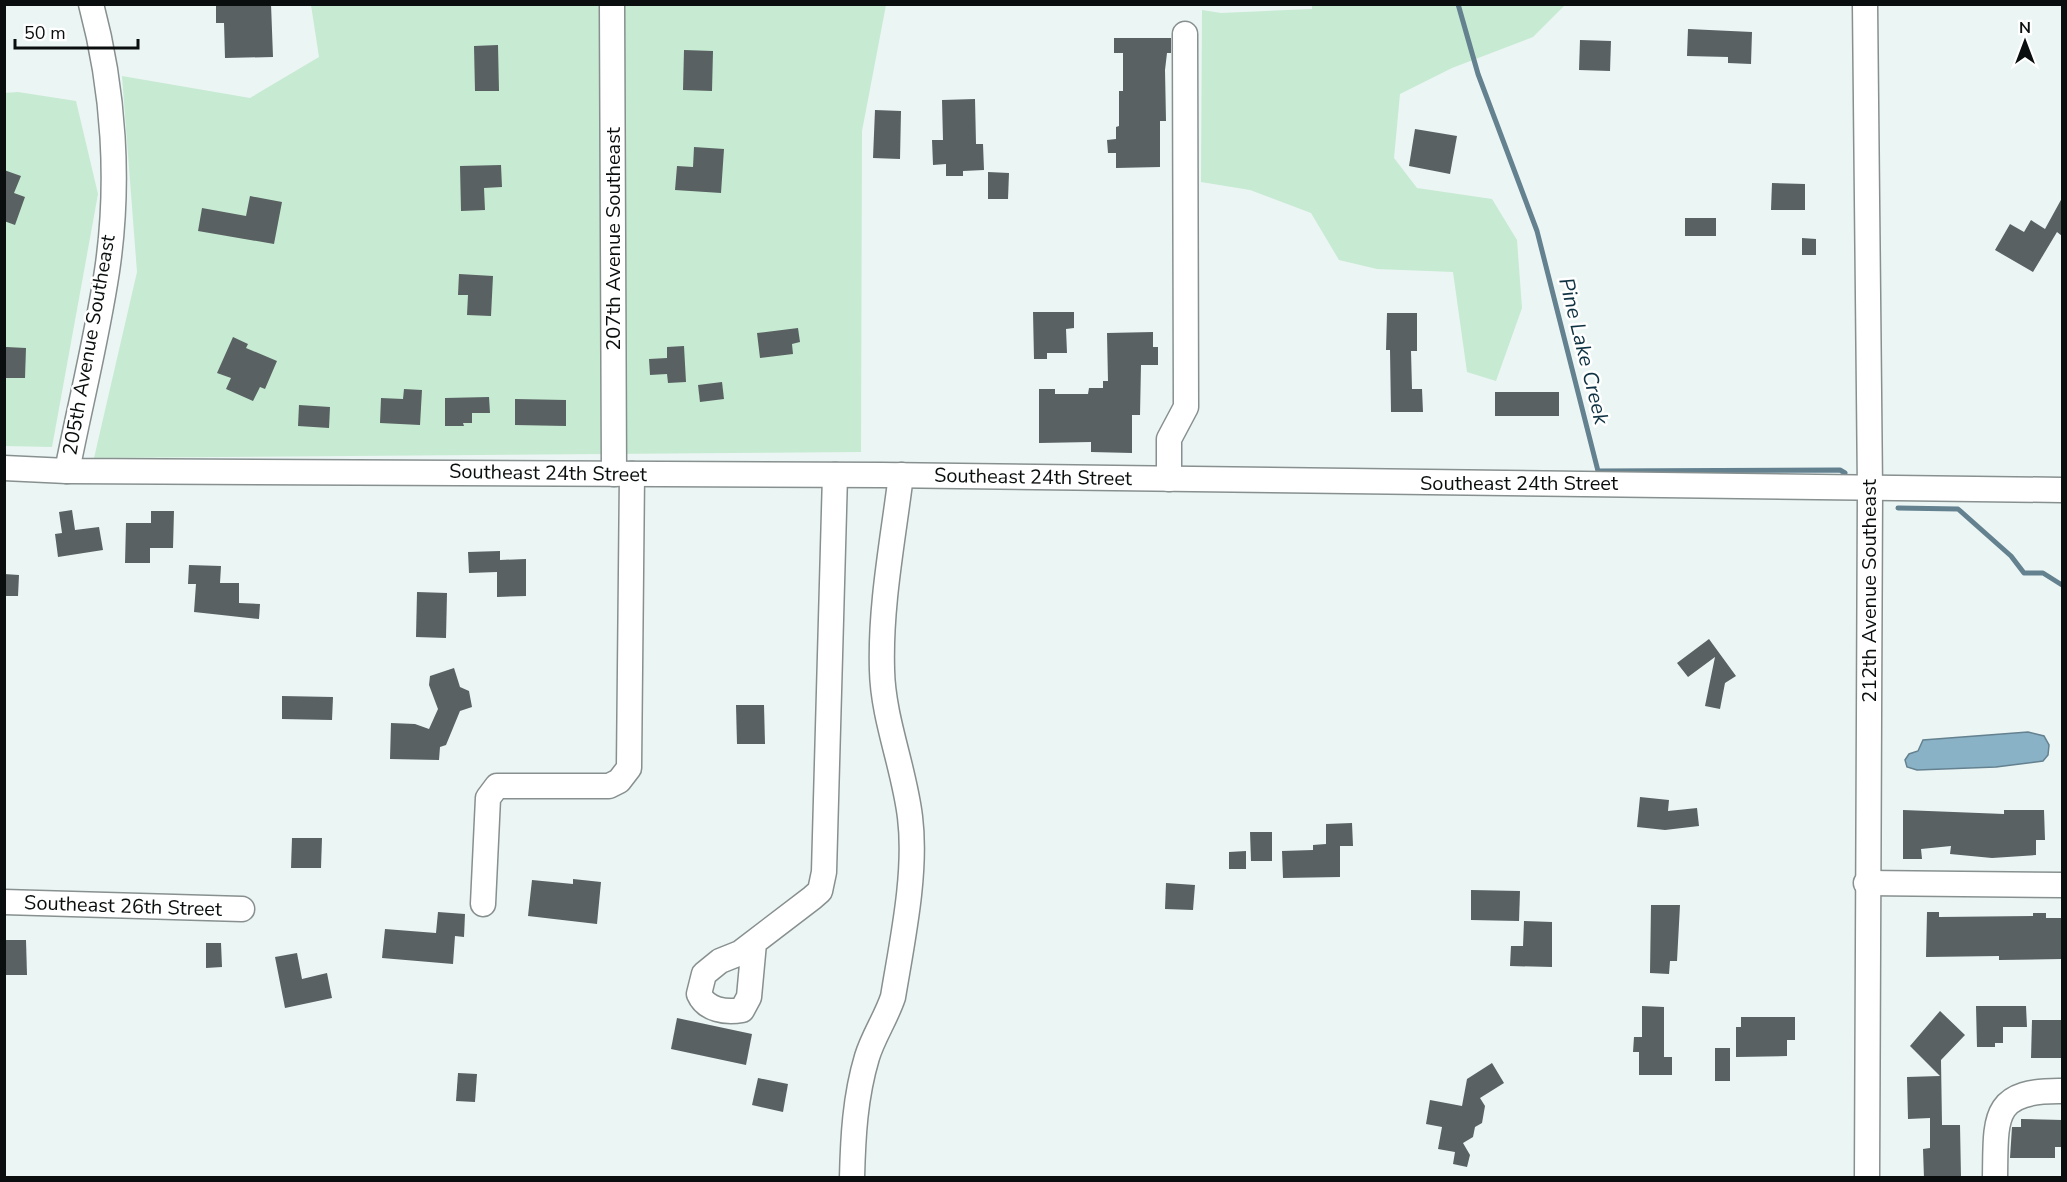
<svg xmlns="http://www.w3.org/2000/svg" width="2067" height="1182" font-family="'Nunito Sans',sans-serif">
	<rect width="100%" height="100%" fill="#ebf5f4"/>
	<!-- green -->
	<g fill="#c7ead2">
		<polygon points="1312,4 1565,5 1533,37 1452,68 1400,94 1394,158 1417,188 1492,199 1517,240 1522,308 1496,381 1467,372 1453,272 1377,269 1339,260 1311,213 1250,190 1201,182 1202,10 1221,13 1312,9"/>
		<polygon points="311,5 886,5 862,131 861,452 94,458 137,272 122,76 250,98 319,57"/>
		<polygon points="18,92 76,101 98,194 52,447 5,446 4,93"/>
	</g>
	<!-- water -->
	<polygon fill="#8ab2c7" stroke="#648190" stroke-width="1.5" points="2028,732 2044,736 2049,745 2048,755 2043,761 1996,767 1917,770 1907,767 1905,760 1909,754 1918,751 1923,740"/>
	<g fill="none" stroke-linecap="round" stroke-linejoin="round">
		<!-- stream -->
		<g stroke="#648190" stroke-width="5">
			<polyline points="1458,4 1478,74 1537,231 1598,471 1840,470 1845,473"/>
			<polyline points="1898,508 1958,509 2011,556 2024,573 2043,573 2062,585"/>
		</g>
	</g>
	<!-- building -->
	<g fill="#596163">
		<polygon points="216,4 271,4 273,57 225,58 224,23 216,23"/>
		<polygon points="1688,29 1752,32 1751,64 1728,63 1728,57 1687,56"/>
		<polygon points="1114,38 1171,38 1171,53 1167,53 1165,70 1166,121 1160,121 1160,167 1116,168 1116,153 1108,153 1107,140 1116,139 1116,127 1119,126 1119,91 1123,91 1123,53 1114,53"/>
		<polygon points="1580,40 1611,41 1610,71 1579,70"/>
		<polygon points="498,45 499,91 475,91 474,46"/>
		<polygon points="684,50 713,51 712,91 683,90"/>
		<polygon points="975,99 976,144 983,144 984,170 963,171 963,176 946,176 946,164 933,165 932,140 943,140 942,100"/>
		<polygon points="875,110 901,111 900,159 873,158"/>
		<polygon points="1415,129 1457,136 1450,174 1409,166"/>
		<polygon points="694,147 724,149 721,193 675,190 677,166 693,167"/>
		<polygon points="501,165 502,187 484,188 485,210 461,211 460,166"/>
		<polygon points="4,170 21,176 14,193 25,197 15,225 4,221"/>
		<polygon points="988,172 1009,173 1008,199 988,199"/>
		<polygon points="1772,183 1805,184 1805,210 1771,210"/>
		<polygon points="250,196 282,202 274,244 198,231 202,208 246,216"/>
		<polygon points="2062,198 2062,236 2057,232 2033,272 1995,250 2010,224 2024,232 2031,220 2045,229"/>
		<rect x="1685" y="218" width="31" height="18"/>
		<polygon points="1802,238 1816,239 1816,255 1802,255"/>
		<polygon points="459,274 493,276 491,316 467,315 468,295 458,295"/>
		<polygon points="1033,312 1074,312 1074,328 1066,329 1067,353 1047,353 1047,359 1034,359"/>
		<polygon points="1387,313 1417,313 1417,351 1411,351 1412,389 1422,389 1423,412 1391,412 1390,350 1386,350"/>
		<polygon points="798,328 800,342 792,344 793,354 760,358 757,333"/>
		<polygon points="1153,332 1153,347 1158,347 1158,365 1141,365 1140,415 1132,415 1132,453 1091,452 1091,442 1039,443 1039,389 1055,389 1055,394 1088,394 1089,388 1103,388 1103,381 1108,381 1107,333"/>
		<polygon points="233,337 248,344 246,348 277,361 265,389 260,387 253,401 226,389 231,378 217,373"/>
		<polygon points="684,346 686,382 668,383 667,374 650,375 649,359 667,358 667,347"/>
		<polygon points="6,347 26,348 25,378 5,378"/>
		<polygon points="722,382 724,399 700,402 698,385"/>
		<polygon points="404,389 422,390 420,425 380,423 381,398 403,399"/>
		<rect x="1495" y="392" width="64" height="24"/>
		<polygon points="489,397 490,413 472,413 472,423 463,423 464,426 445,426 445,398"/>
		<polygon points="515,399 566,400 566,426 515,425"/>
		<polygon points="299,405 330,407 329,428 298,426"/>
		<polygon points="72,510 75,530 99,527 103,550 58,557 55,534 62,533 59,512"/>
		<polygon points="151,511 174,511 173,548 150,548 150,563 125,563 126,523 151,523"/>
		<polygon points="500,551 500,560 526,559 526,596 497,597 497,572 469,573 468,552"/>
		<polygon points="189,565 221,566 220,583 239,583 239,603 260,604 259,619 194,612 196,584 188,584"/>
		<polygon points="4,574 19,575 18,596 4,596"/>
		<polygon points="417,592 447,593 446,638 416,637"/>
		<polygon points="1709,639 1736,676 1725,683 1720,709 1705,706 1715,657 1688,677 1677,663"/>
		<polygon points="454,668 460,687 469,691 472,707 460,711 446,745 440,747 439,760 390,759 391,723 415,724 429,729 438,709 429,685 430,676"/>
		<polygon points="282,696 333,697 332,720 282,719"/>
		<polygon points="736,705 764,705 765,744 737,744"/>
		<polygon points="1640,797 1669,800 1668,811 1697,808 1699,826 1665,830 1637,827"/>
		<polygon points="1903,810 2004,814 2004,810 2044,810 2045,840 2036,840 2036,855 1992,858 1950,854 1951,846 1921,849 1922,859 1903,859"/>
		<polygon points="1352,823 1353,846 1340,846 1340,877 1283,878 1282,851 1313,850 1313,845 1326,844 1326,824"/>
		<polygon points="1250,832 1272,832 1272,861 1251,861"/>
		<polygon points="292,838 322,838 321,868 291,868"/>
		<polygon points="1246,851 1246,869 1229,869 1229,852"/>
		<polygon points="573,879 601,882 597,924 528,916 532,880 573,884"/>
		<polygon points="1166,883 1195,885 1193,910 1165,909"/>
		<polygon points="1471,890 1520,891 1519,921 1471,920"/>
		<polygon points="1651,905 1680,905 1677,961 1670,961 1669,974 1650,973"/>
		<polygon points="438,912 465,914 464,937 455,936 453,964 382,958 385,929 436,933"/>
		<polygon points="1927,912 1939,912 1939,917 2033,916 2033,913 2046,913 2046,918 2062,918 2062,959 1999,960 1999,956 1926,957"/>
		<polygon points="1524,921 1552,922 1552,967 1510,966 1511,946 1523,946"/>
		<polygon points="4,940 26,940 27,975 4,975"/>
		<polygon points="206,943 221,943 222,967 206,968"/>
		<polygon points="297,953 302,979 327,973 332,998 285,1008 275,957"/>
		<polygon points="1642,1006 1664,1007 1664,1057 1672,1057 1672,1075 1639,1075 1639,1052 1633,1052 1634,1037 1642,1037"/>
		<polygon points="1976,1006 2026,1006 2027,1027 2003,1027 2003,1043 1995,1043 1995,1047 1977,1047"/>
		<polygon points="1940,1011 1965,1035 1941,1060 1942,1125 1960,1125 1961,1178 1924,1178 1923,1149 1930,1148 1930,1118 1908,1119 1907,1077 1940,1076 1910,1046"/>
		<polygon points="1741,1017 1795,1017 1795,1040 1787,1040 1787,1056 1736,1057 1736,1027 1741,1027"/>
		<polygon points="677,1018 752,1034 746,1065 671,1049"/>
		<polygon points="2032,1020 2062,1020 2062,1058 2031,1058"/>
		<rect x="1715" y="1048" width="15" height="33"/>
		<polygon points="1492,1063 1504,1083 1480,1098 1485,1106 1482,1123 1475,1127 1473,1137 1463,1143 1470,1155 1467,1167 1453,1164 1455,1152 1438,1149 1442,1127 1426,1124 1430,1100 1462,1106 1467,1079"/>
		<polygon points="458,1073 477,1074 475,1102 456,1101"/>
		<polygon points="758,1078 788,1084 783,1112 752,1105"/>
		<polygon points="2021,1119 2062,1120 2062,1147 2055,1147 2055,1158 2010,1158 2012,1127 2021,1127"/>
	</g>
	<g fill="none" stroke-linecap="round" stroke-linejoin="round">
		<defs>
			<g id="minor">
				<polyline points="612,4 614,474"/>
				<polyline points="1865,4 1870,490 1867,1178"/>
				<polyline points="4,468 67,471 882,475 2062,490"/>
				<path d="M67,471C80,405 97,338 107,271C120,183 114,90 91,4"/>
				<polyline points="1169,479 1169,439 1186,407 1185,34"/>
				<polyline points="1866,883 2062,885"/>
				<polyline points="4,902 242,909"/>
				<polyline points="483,904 488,798 497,786 609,786 619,781 629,768 632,474"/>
				<path d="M754,943L749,997L742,1010C726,1013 706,1010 699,994L704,974L720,961L740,953L812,898L820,891L824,872L835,475"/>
				<path d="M852,1178C853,1137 855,1097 867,1057C873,1037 886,1018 893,997C902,942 917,873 910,817C904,767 883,719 882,670C880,605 893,540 901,475"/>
				<path d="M1995,1178C1996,1117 1991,1090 2062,1091"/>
			</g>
		</defs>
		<!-- minor casing -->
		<use href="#minor" stroke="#87908f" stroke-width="27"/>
		<!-- minor -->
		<use href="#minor" stroke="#fff" stroke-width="24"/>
	</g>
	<g text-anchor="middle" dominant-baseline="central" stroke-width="5" stroke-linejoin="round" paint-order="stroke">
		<!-- street labels -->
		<g font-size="20" fill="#0b0e0e" stroke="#fff">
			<text transform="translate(613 239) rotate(-90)">207th Avenue Southeast</text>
			<text transform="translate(89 345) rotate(-80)">205th Avenue Southeast</text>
			<text transform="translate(548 473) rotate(1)">Southeast 24th Street</text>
			<text transform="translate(1033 477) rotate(1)">Southeast 24th Street</text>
			<text x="1519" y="483">Southeast 24th Street</text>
			<text transform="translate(1869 591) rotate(-90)">212th Avenue Southeast</text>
			<text transform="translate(123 906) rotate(2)">Southeast 26th Street</text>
		</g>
		<!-- water labels -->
		<g font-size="21" font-style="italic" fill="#0f3243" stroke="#fff">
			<text transform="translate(1584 351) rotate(76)">Pine Lake Creek</text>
		</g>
	</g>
	<!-- border -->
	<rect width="2067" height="1182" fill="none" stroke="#0b0e0e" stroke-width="12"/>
	<!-- north arrow -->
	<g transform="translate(2025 42)" stroke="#ffffff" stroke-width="4.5" paint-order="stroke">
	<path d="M0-4.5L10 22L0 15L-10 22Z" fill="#0b0e0e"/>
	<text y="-9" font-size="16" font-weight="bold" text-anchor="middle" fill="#0b0e0e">N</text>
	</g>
	<!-- scale -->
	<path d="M15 39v9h123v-9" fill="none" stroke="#0b0e0e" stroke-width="3"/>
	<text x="24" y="39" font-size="18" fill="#0b0e0e" stroke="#ffffff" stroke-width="4.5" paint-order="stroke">50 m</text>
</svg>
